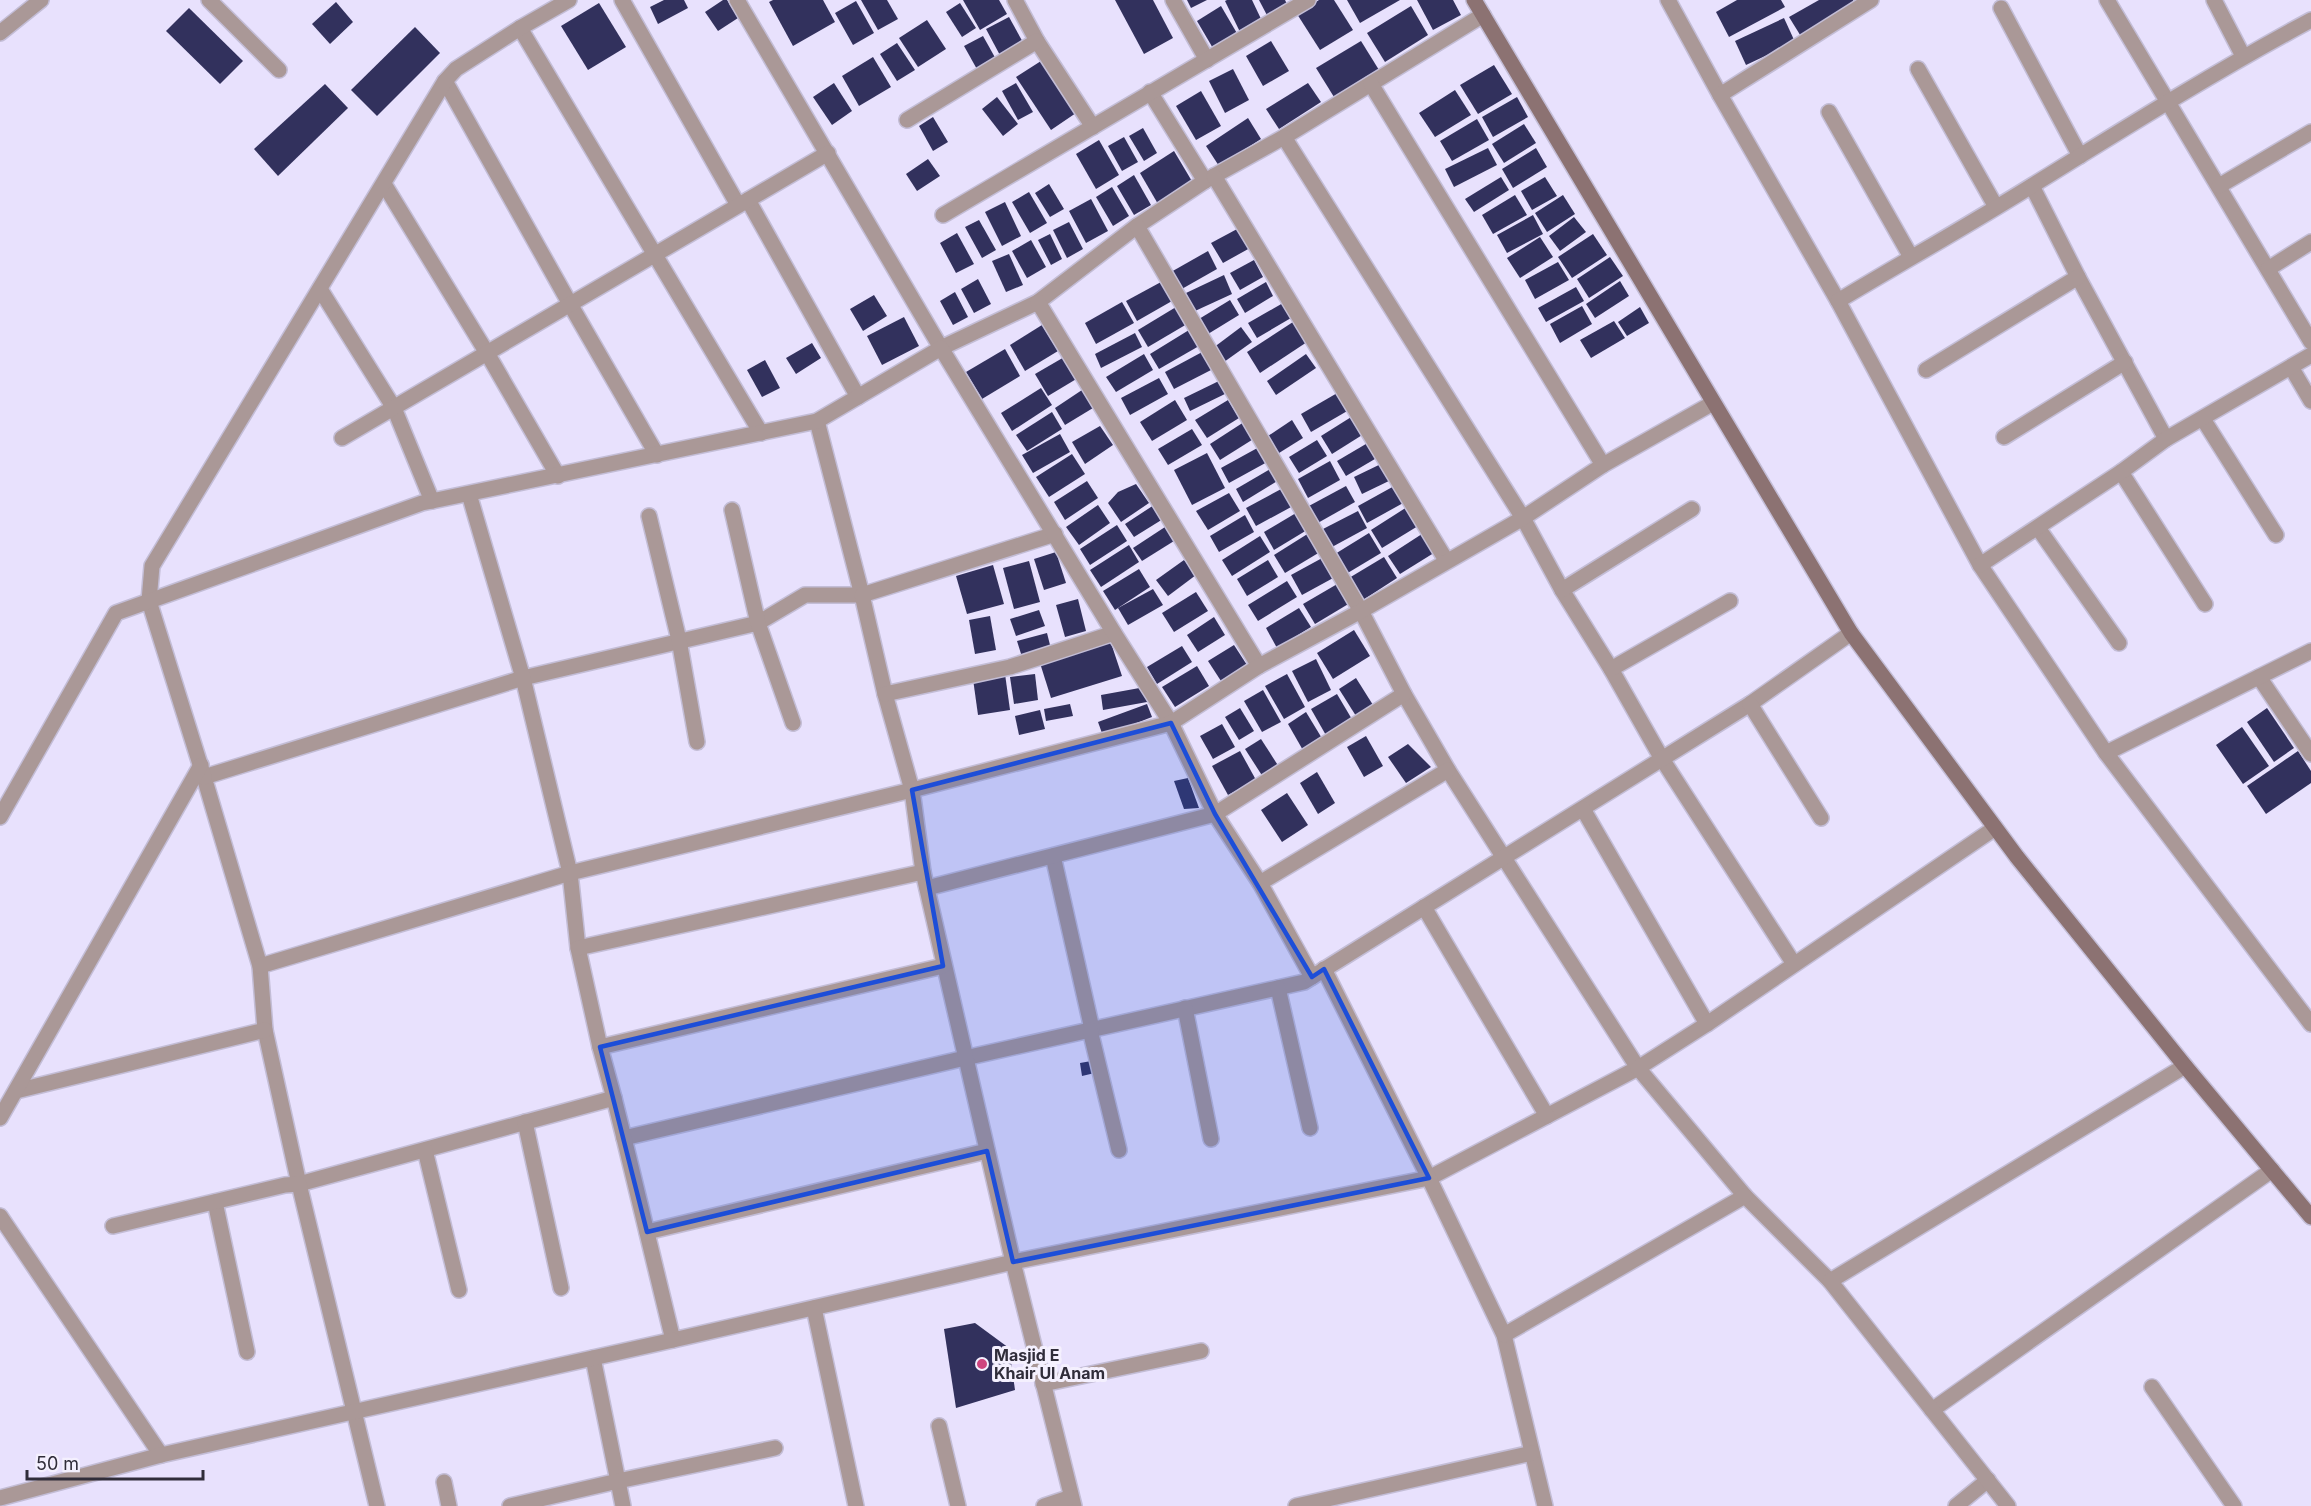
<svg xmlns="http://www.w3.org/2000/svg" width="2311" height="1506" font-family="Inter,sans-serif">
	<rect width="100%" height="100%" fill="#e8e1fd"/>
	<!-- building -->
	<g fill="#32315d">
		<polygon points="664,0 684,0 688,8 658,24 650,7"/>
		<polygon points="723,0 727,0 738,18 718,31 705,12"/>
		<polygon points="773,0 823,0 835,22 793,46 769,2"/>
		<polygon points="861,0 887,0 898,19 878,30"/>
		<polygon points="963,0 999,0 1007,14 980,30"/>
		<polygon points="1115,0 1153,0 1173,38 1144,54"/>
		<polygon points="1187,0 1207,0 1191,8"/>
		<polygon points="1227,0 1252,0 1262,21 1240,32 1225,1"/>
		<polygon points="1259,0 1285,0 1289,8 1269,19"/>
		<polygon points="1319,0 1334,0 1353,30 1320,50 1297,14"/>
		<polygon points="1347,0 1400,0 1360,23"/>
		<polygon points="1417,0 1453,0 1461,15 1433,30"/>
		<polygon points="1737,0 1781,0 1785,7 1729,37 1716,12"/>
		<polygon points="1819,0 1853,0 1856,7 1802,38 1789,17"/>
		<polygon points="856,1 874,33 853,45 835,13"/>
		<polygon points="336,2 353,22 330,44 312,24"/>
		<polygon points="599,3 626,47 588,70 561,26"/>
		<polygon points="960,3 976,28 962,37 946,12"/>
		<polygon points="1221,6 1238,35 1214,50 1197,21"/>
		<polygon points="1411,6 1428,35 1385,62 1367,33"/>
		<polygon points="189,8 243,61 220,84 166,31"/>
		<polygon points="1009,17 1025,46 1002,59 986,29"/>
		<polygon points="1784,18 1795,42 1746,65 1735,41"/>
		<polygon points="927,20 946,49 918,67 899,38"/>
		<polygon points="415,27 440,53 377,116 351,90"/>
		<polygon points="983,36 997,61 978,71 964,46"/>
		<polygon points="1271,41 1289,71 1263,86 1246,56"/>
		<polygon points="1361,41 1379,70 1334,97 1316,68"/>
		<polygon points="897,43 915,70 897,81 880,54"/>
		<polygon points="873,57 891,87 859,106 842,76"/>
		<polygon points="1041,61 1076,113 1051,130 1016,77"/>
		<polygon points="1494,65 1512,94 1478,114 1460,85"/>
		<polygon points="1233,69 1249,100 1225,113 1209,81"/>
		<polygon points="834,83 852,111 832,125 813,97"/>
		<polygon points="1016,83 1033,112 1018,120 1002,91"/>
		<polygon points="1308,83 1321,102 1279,129 1266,109"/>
		<polygon points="325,84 348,108 278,176 254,149"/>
		<polygon points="1455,90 1471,115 1435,137 1419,113"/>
		<polygon points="1201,91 1221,126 1196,140 1176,106"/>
		<polygon points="997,97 1018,124 1003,136 982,109"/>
		<polygon points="1517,97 1528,117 1493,137 1482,117"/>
		<polygon points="933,117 948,142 933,151 919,126"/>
		<polygon points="1248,118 1261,139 1219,166 1206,146"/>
		<polygon points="1477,119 1489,140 1452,161 1440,141"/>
		<polygon points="1524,124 1536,143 1504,163 1492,144"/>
		<polygon points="1143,128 1157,153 1144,161 1129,136"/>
		<polygon points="1124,137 1138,162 1122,171 1108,146"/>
		<polygon points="1099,140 1119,175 1096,189 1076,154"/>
		<polygon points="1488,148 1497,165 1454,187 1445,169"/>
		<polygon points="1536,148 1547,167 1513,188 1502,169"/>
		<polygon points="1174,151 1193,183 1158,204 1140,173"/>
		<polygon points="928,159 940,176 917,191 906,174"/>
		<polygon points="1134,175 1151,205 1134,215 1117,186"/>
		<polygon points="1501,177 1509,190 1474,212 1465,199"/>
		<polygon points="1545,177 1557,196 1532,210 1521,191"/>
		<polygon points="1049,184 1064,209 1050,217 1035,193"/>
		<polygon points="1112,187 1129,216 1113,226 1096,197"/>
		<polygon points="1029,192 1047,223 1030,233 1012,202"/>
		<polygon points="1515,195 1527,215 1493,234 1482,215"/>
		<polygon points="1563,195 1575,214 1547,232 1535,213"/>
		<polygon points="1091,199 1108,231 1086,243 1069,211"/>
		<polygon points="1005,202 1021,236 1002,246 985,212"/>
		<polygon points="1533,215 1543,234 1507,253 1497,235"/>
		<polygon points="1574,217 1586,232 1560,251 1549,236"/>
		<polygon points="979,220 996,250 982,258 965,227"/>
		<polygon points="1069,222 1083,249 1067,258 1053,230"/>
		<polygon points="1239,228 1250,248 1223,263 1211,243"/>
		<polygon points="957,233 974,264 956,273 940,243"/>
		<polygon points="1050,234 1062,259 1051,265 1038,240"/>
		<polygon points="1593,234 1607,255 1572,278 1558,257"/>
		<polygon points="1540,237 1553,257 1520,278 1507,258"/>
		<polygon points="1031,240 1046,267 1027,278 1012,251"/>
		<polygon points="1208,251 1217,269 1180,290 1171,272"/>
		<polygon points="1009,254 1023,285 1006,292 992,261"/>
		<polygon points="1610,257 1623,276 1589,298 1577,279"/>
		<polygon points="1254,260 1263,277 1240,290 1230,273"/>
		<polygon points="1558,262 1569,280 1535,299 1525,280"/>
		<polygon points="1224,275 1232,294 1195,311 1186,293"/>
		<polygon points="978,279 991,304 974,313 961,289"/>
		<polygon points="1620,281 1629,296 1595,318 1586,304"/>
		<polygon points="1161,282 1172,301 1137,321 1126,301"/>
		<polygon points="1266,282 1273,296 1245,313 1237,299"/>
		<polygon points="1576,287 1584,301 1546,322 1538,308"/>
		<polygon points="955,292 968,317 953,325 940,301"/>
		<polygon points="874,295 887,316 863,331 850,309"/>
		<polygon points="1230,300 1239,315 1208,334 1199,319"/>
		<polygon points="1122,302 1134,323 1096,344 1085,323"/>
		<polygon points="1283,303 1291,318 1257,338 1248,323"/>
		<polygon points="1582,306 1592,324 1560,343 1550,324"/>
		<polygon points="1176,307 1187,324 1148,347 1138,330"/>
		<polygon points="1640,307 1649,323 1627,336 1618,322"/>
		<polygon points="904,317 919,346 882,365 867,336"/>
		<polygon points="1614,321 1625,338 1591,358 1580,340"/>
		<polygon points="1293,322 1307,342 1260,373 1247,352"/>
		<polygon points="1042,325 1058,351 1025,371 1010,345"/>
		<polygon points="1241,327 1252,342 1224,362 1213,348"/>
		<polygon points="1189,330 1199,346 1159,369 1150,354"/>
		<polygon points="1135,333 1142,347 1101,368 1095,354"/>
		<polygon points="812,343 821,358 796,374 786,358"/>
		<polygon points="1005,349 1020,376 982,399 966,372"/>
		<polygon points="1204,351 1213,369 1174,389 1165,372"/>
		<polygon points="1144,354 1153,370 1116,392 1106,377"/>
		<polygon points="1306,354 1316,368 1276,395 1267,381"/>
		<polygon points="1066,356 1078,378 1048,396 1035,374"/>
		<polygon points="765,360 780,388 762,397 747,370"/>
		<polygon points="1159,378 1168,394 1130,415 1121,398"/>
		<polygon points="1223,379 1229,392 1190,411 1184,398"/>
		<polygon points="1041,388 1052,405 1012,431 1001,413"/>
		<polygon points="1082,390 1093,408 1065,425 1055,408"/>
		<polygon points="1339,392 1349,410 1311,432 1301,414"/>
		<polygon points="1175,400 1187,420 1152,441 1140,422"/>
		<polygon points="1228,400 1239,418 1207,438 1195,420"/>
		<polygon points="1052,412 1062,429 1027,451 1016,435"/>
		<polygon points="1356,414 1367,432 1332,454 1321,436"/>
		<polygon points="1292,420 1303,438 1279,453 1268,436"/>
		<polygon points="1244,422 1255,438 1220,460 1210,444"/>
		<polygon points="1100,426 1113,445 1085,464 1072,442"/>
		<polygon points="1192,429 1202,445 1168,465 1158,449"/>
		<polygon points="1060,434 1070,452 1033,473 1022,455"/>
		<polygon points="1317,440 1327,456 1299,473 1289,457"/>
		<polygon points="1371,441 1380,456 1346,476 1337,461"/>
		<polygon points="1261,446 1269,461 1229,483 1221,468"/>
		<polygon points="1207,453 1225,488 1192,505 1174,470"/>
		<polygon points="1072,454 1085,474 1049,497 1036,477"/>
		<polygon points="1330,461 1340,480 1308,498 1298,479"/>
		<polygon points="1385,462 1393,479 1362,494 1354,477"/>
		<polygon points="1272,468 1279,480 1243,502 1236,489"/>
		<polygon points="1087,481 1098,498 1065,520 1054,502"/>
		<polygon points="1136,484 1149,503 1121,522 1108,503 1118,492"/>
		<polygon points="1396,485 1405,502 1367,523 1358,506"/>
		<polygon points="1346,486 1355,502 1316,524 1307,507"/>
		<polygon points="1283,488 1293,506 1256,526 1246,508"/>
		<polygon points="1229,493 1240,511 1208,530 1196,511"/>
		<polygon points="1098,505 1110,523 1079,545 1066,527"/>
		<polygon points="1154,505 1163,519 1134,537 1125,524"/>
		<polygon points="1407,507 1418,526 1382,548 1371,530"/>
		<polygon points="1358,511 1367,528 1332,547 1323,529"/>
		<polygon points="1296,513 1307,530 1274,550 1264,532"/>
		<polygon points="1245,515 1254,532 1219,552 1210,536"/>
		<polygon points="1117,525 1127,541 1090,565 1080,549"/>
		<polygon points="1165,527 1174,541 1142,561 1133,548"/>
		<polygon points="1425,532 1437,551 1400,574 1388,556"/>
		<polygon points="1309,533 1320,552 1285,573 1274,555"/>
		<polygon points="1369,533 1381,553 1346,574 1335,554"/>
		<polygon points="1260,536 1270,552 1232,576 1222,560"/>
		<polygon points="1129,545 1139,562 1101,587 1090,570"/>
		<polygon points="1056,552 1066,583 1044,590 1034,559"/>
		<polygon points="1324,557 1335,577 1302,595 1291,575"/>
		<polygon points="1384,557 1397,578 1363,600 1349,578"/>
		<polygon points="1184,560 1196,575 1168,596 1156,580"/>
		<polygon points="1268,560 1278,577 1247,596 1237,579"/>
		<polygon points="1029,561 1040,602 1014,609 1003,568"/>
		<polygon points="993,565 1004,604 967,614 956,576"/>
		<polygon points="1139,569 1150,587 1115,610 1103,591"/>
		<polygon points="1287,581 1297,597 1258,621 1248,605"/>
		<polygon points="1339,583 1350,603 1315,624 1303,604"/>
		<polygon points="1153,589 1163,605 1128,625 1118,608"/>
		<polygon points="1196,592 1208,611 1174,632 1162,613"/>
		<polygon points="1078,599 1086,631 1065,637 1056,605"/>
		<polygon points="1299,608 1311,627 1277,648 1266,628"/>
		<polygon points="1039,610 1045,626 1016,636 1010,619"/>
		<polygon points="990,616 996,650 975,654 969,620"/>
		<polygon points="1214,617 1225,635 1198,652 1187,635"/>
		<polygon points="1354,630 1370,656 1333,679 1317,653"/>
		<polygon points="1047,633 1051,649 1022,657 1017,641"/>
		<polygon points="1110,640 1122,676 1051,698 1040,663"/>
		<polygon points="1234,645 1247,665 1221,681 1208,661"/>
		<polygon points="1182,646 1192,662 1157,684 1147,667"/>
		<polygon points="1316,659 1331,690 1308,702 1292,671"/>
		<polygon points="1197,666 1209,686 1175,707 1162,687"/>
		<polygon points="1005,674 1010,710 978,715 973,679"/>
		<polygon points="1035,674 1038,700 1014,704 1010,677"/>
		<polygon points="1287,674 1305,707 1284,719 1265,686"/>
		<polygon points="1356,678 1373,705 1356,716 1339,689"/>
		<polygon points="1145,687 1147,702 1103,710 1101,695"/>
		<polygon points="1263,690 1281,722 1262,732 1244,701"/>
		<polygon points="1337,694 1353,721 1327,737 1311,709"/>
		<polygon points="1070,704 1073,716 1046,721 1044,709"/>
		<polygon points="1147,704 1152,717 1103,736 1098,722"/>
		<polygon points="1240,708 1254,731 1239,740 1225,717"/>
		<polygon points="2267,708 2294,748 2274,762 2247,722"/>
		<polygon points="1040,710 1045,729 1019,735 1015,716"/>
		<polygon points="1306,712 1323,740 1304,752 1288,724"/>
		<polygon points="1222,724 1235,747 1213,759 1200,736"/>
		<polygon points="2242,727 2269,766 2243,784 2216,745"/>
		<polygon points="1366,736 1383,766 1364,777 1347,747"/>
		<polygon points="1261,739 1279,767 1263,777 1245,749"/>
		<polygon points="1408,744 1431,767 1406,783 1388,757"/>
		<polygon points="1240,751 1256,780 1228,795 1212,766"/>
		<polygon points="2298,751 2311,771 2311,783 2266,814 2247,786"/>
		<polygon points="1317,772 1335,803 1318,814 1300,783"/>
		<polygon points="1188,778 1199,808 1184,809 1174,781"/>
		<polygon points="1287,793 1308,825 1282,842 1261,810"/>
		<polygon points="1097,1060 1099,1072 1082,1076 1080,1063"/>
		<polygon points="975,1323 1009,1348 1015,1390 956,1408 944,1329"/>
	</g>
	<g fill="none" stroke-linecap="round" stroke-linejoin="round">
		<defs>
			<g id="street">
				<polyline points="209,0 279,70"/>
				<polyline points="622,0 738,205"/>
				<polyline points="737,0 941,348 1038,302 1137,226 1205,181 1284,137 1483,15"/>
				<polyline points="1015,0 1037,41 1093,127"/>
				<polyline points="1173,0 1207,60"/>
				<polyline points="1668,0 1720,95"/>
				<polyline points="1871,0 1720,95 1838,301 1980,565 2106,753 2311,1024"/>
				<polyline points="2107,0 2311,342"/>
				<polyline points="2214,0 2243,56"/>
				<polyline points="2001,8 2080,156"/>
				<polyline points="520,28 761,433"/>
				<polyline points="0,33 41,0"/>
				<polyline points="1918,69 1996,207"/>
				<polyline points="445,81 570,304 657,455"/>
				<polyline points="1371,84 1603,465"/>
				<polyline points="1150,92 1205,181"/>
				<polyline points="1829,112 1911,257"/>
				<polyline points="907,120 1037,41"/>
				<polyline points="1284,137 1523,518 1562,590 1611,669 1662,759 1794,964"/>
				<polyline points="1214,176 1446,560"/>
				<polyline points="384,184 487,353 558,476"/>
				<polyline points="2032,186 2078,277 2166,439"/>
				<polyline points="2219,186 2311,132"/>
				<polyline points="748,200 858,397"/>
				<polyline points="943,215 1308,0"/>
				<polyline points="1137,226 1361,611 1404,694 1448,770 1638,1068 1429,1178 1324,969"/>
				<polyline points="2268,269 2311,242"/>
				<polyline points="320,289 394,408 432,501"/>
				<path d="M1838,301C1903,262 1969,225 2033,185C2125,128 2216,71 2311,20"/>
				<polyline points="1038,302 1259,666"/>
				<polyline points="2291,367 2311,401"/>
				<polyline points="1926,370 2078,277"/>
				<polyline points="2203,419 2276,535"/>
				<polyline points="817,421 862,595 805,595 758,623 523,678 204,777 260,966 265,1030 299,1184 614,1098 624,1138 965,1058 1304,982 1750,704 1851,633"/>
				<polyline points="2004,437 2125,362"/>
				<polyline points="342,438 828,153"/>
				<polyline points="2121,472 2205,604"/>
				<polyline points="469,494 523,678 570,873 578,948 600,1047 614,1098"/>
				<polyline points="732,510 758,623 793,723"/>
				<polyline points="649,516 679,640 697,742"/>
				<polyline points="2038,528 2119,643"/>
				<polyline points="1055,534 862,595 885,694 912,790 923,872 1013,1262 1429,1178 1504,1335 1545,1506"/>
				<polyline points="1980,565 2121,472 2166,439 2311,355"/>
				<polyline points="1562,590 1692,509"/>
				<polyline points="1611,669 1730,601"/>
				<polyline points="2259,677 2311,754"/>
				<polyline points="885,694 1010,667 1114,633"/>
				<polyline points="1750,704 1821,818"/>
				<polyline points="2106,753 2311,651"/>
				<polyline points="204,777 149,601 152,566 445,81 456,69 520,28 569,0"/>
				<polyline points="1583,809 1707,1024"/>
				<polyline points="0,817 116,613 422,503 817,421 941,348 1114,633 1171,723 1215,814 1260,883"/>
				<polyline points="1053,856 1092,1029"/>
				<polyline points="927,888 1215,814 1404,694"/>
				<polyline points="1424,907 1547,1116"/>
				<polyline points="578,948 923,872"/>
				<polyline points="260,966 570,873 912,790 1171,723 1259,666 1361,611 1523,518 1603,465 1713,403"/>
				<polyline points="1312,977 1260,883 1448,770"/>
				<polyline points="1278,988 1310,1128"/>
				<polyline points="1185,1008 1211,1139"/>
				<polyline points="1090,1030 1119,1150"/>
				<polyline points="600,1047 943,966"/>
				<polyline points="16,1091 265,1030"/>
				<polyline points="0,1118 201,765"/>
				<polyline points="525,1122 561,1288"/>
				<polyline points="624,1138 673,1340 1013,1262 1074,1506"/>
				<polyline points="425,1150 459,1290"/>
				<polyline points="215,1202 247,1352"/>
				<polyline points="0,1216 161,1455"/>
				<polyline points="113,1226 285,1185 299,1184 377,1506"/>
				<polyline points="647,1232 987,1151"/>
				<polyline points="1830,1281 1745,1196 1638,1068 1707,1024 1995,828"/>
				<polyline points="814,1308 856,1506"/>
				<polyline points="1504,1335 1745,1196"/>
				<polyline points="593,1358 623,1506"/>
				<polyline points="1043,1384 1201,1351"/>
				<polyline points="2152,1387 2234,1506"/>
				<polyline points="1932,1410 2272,1170"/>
				<polyline points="939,1426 958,1506"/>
				<polyline points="444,1482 449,1506"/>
				<polyline points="0,1498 161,1455 673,1340"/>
				<polyline points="510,1506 618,1481 775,1448"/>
				<polyline points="1044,1506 1071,1497"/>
				<polyline points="1296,1506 1532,1453"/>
				<polyline points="1956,1506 1988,1480"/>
				<polyline points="2008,1506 1830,1281 2185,1066"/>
			</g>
			<polyline id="secondary" points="1474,0 1851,633 2017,857 2185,1066 2311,1217"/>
		</defs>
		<!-- street casing -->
		<use href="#street" stroke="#c3bdd6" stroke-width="18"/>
		<!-- secondary casing -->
		<use href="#secondary" stroke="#c3bdd6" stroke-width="18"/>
		<!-- street -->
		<use href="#street" stroke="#aa9897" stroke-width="15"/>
		<!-- secondary -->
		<use href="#secondary" stroke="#8c7272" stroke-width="15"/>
	</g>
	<!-- marked area -->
	<path fill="#1d4ed8" fill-opacity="0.2" stroke="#1d4ed8" stroke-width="4.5" stroke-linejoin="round" d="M1171,723L1215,814L1312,977L1324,969L1429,1178L1013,1262L987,1151L647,1232L600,1047L943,966L912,790Z"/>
	<!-- markers -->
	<circle fill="#ce447e" stroke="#f4f0fe" stroke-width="2" cx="982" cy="1364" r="6"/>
	<g text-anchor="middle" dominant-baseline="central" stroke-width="6" stroke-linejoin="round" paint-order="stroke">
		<!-- poi labels -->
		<g font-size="16" font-weight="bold" fill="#302d3a" stroke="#f4f0fe" text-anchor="start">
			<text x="994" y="1355">Masjid E<tspan x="994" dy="18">Khair Ul Anam</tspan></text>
		</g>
	</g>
	<!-- scale -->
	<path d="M27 1470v9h176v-9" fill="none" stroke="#302d3a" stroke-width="3"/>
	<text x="36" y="1470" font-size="18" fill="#302d3a" stroke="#f4f0fe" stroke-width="4.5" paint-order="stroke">50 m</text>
</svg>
